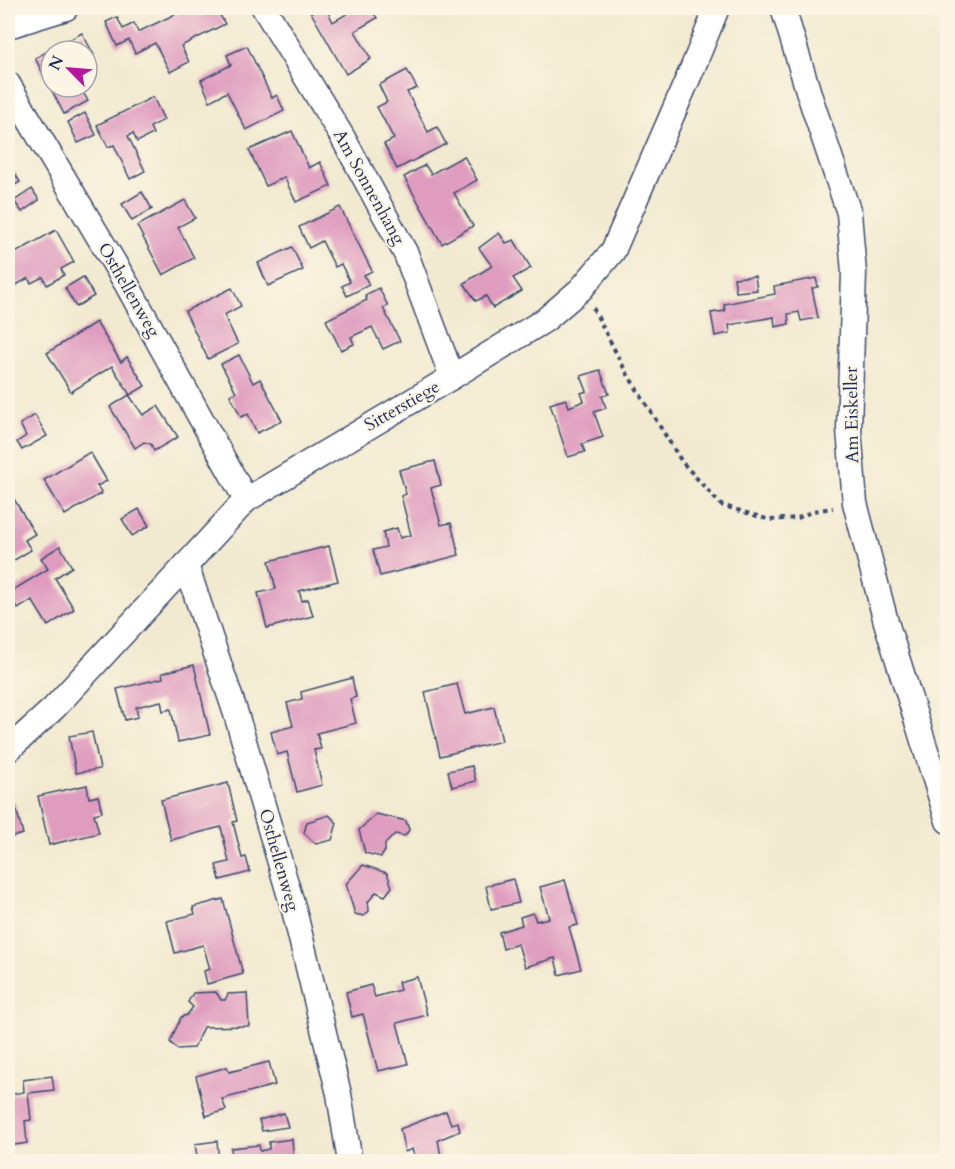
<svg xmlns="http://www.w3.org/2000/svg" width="955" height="1169" font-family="Cardo,serif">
	<rect width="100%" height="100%" fill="#fcf5e5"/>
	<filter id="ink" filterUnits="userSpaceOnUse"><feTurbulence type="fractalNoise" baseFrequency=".0167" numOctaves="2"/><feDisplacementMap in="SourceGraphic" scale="12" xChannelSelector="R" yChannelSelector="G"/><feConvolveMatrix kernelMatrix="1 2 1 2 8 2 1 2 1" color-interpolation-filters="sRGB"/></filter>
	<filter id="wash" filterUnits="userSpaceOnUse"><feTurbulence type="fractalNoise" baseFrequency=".008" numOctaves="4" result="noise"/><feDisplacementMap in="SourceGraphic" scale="24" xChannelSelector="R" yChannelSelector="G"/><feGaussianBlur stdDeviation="1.35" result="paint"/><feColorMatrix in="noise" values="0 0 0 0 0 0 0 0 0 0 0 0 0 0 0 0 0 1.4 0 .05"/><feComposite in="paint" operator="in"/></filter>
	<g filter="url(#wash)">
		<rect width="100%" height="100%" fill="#f2ead0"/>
		<g id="blocks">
			<!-- building -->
			<g fill="#df9cbf">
				<polygon points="188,8 216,8 225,24 181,46 189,62 170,72 155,43 135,53 129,40 117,46 106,22 117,17 123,29 134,23 138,32"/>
				<polygon points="312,8 336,8 328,12 333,22 357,8 370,8 377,18 355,31 371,59 346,74 309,9"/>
				<polygon points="82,33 94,55 87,59 87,51 51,51 51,87 80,87 88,101 64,114 35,58"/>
				<polygon points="247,46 272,98 277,95 284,111 246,130 227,92 210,101 201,80 231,65 227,55"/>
				<polygon points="407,70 417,88 407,92 428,132 437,127 446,144 397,169 384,144 394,139 377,107 387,102 379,85"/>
				<polygon points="153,97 164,120 150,127 153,134 137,142 133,133 128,136 145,171 130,179 114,145 108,147 97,125"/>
				<polygon points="85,113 96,135 78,143 68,122"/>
				<polygon points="292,131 309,168 320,162 331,186 296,202 284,177 266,186 249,150"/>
				<polygon points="464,156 477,180 454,193 473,226 442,244 404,177 425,165 431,174"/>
				<polygon points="8,169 11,174 14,172 20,182 8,189"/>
				<polygon points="32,189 39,200 22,212 14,201"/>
				<polygon points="142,192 152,209 132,221 122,204"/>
				<polygon points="185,200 195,218 178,227 194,258 163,275 137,226"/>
				<polygon points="340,207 372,271 364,275 369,285 347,296 342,286 350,282 341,264 335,267 322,241 309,248 299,227"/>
				<polygon points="56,230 74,262 61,269 64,275 47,285 43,277 31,283 28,278 13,287 15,291 8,296 8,249 13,246 17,252"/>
				<polygon points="499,233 506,243 514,240 531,268 513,278 522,291 493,308 486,296 476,301 464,283 492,266 479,248"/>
				<polygon points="292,247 303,270 268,286 258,263"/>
				<polygon points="755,276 757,290 736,292 734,278"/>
				<polygon points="83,277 94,296 76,307 65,288"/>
				<polygon points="816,278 818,287 812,288 818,318 801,321 799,312 788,314 789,324 775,327 774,317 729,325 730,333 715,336 711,313 725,311 724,304 775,294 774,286"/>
				<polygon points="232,288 241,306 224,315 238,344 208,359 185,311"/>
				<polygon points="379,288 388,306 383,308 400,341 383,349 372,327 351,337 354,344 341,350 326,320 367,300 365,295"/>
				<polygon points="96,322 121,362 127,357 145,386 130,395 112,366 71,392 47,353"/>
				<polygon points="239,355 253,383 260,379 282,421 257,433 248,414 241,417 230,395 236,392 221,364"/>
				<polygon points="600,370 609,394 602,396 606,408 594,412 603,437 582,444 585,452 568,457 550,404 566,399 569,407 584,401 581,393 587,391 581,376"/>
				<polygon points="129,395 143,415 158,406 178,437 154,451 151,444 144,442 135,448 110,407"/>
				<polygon points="35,415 47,436 22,450 17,442 26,436 20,424"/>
				<polygon points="90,452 107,481 97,486 102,493 65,515 44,480"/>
				<polygon points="435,461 441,485 431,488 441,525 451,523 459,555 380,576 373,550 386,547 383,532 397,528 400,538 411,535 401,496 406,494 399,470"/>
				<polygon points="8,489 35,534 25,540 31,550 13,561 8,552"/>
				<polygon points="139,509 149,526 132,536 122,519"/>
				<polygon points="60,546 72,567 55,578 74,609 48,626 32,600 18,609 8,593 48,569 41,558"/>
				<polygon points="329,546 338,581 299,591 302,601 308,599 313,616 267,628 258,593 276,589 269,561"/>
				<polygon points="194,665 210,735 178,742 171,709 163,711 161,701 136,707 138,717 125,720 117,689 163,678 162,673"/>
				<polygon points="352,678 356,697 350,699 356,723 317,733 321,749 314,750 322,785 297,792 287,752 277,755 271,732 293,726 287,703 302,699 301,692"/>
				<polygon points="457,684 465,714 494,707 502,741 440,756 425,692"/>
				<polygon points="92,732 100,769 76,773 69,736"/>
				<polygon points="472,766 476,781 452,787 448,771"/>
				<polygon points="228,783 237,821 233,822 242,858 246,857 250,872 220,880 216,865 229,862 221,827 171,840 161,800"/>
				<polygon points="87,785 89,798 98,796 102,812 94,814 99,833 49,845 38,796"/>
				<polygon points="14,801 23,834 8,838 8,802"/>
				<polygon points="376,814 406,821 409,830 405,836 395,834 385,844 385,851 381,857 365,853 359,830"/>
				<polygon points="329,815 337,823 332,840 316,844 304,833 307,822"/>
				<polygon points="363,865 387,873 392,887 385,896 376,892 368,902 369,911 364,916 355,914 346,884"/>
				<polygon points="513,879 519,903 491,909 486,886"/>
				<polygon points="565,880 578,925 569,927 581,969 559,975 555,958 525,967 518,944 503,949 499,932 522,925 520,917 533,913 536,921 549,918 540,887"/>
				<polygon points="223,899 243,974 207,984 204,971 210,969 203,945 175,953 167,921 195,914 193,907"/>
				<polygon points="417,977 427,1015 397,1023 408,1064 378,1071 363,1014 352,1017 346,992 371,985 375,997 400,990 398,982"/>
				<polygon points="216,992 221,1000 225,1000 228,994 247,993 249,1026 203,1027 194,1048 177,1049 170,1042 181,1017 187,1015 193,1007 188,1002 193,993"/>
				<polygon points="269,1062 275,1085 222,1099 226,1110 206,1116 196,1076 227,1067 229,1072"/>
				<polygon points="52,1076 54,1090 28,1093 31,1120 25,1121 27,1143 8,1146 8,1095 24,1092 23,1080"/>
				<polygon points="446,1111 451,1124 458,1122 460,1131 438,1140 442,1162 416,1162 412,1149 405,1152 400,1129"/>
				<polygon points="284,1113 288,1127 262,1131 259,1120"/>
				<polygon points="292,1139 294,1162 233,1162 231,1148 259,1145 260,1151 269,1149 269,1142"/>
				<polygon points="217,1141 219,1162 198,1162 195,1144"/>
			</g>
		</g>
	</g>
	<g filter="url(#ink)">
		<use href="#blocks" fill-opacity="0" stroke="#3b4b6f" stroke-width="1.5"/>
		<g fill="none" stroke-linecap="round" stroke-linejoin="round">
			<defs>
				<g id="minor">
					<polyline points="264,8 343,138 406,254 452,377"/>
					<polyline points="783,8 810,97 849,213 854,273 849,429 855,503 886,622 948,821"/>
					<polyline points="8,26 66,8"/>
					<polyline points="8,84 126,283 246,500"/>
					<polyline points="186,565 236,714 294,910 339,1094 350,1162"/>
					<polyline points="8,750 54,708 246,500 452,377 545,320 581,289 613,251 693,67 717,8"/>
				</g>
			</defs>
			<!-- minor casing -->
			<use href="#minor" stroke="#3b4b6f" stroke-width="27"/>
			<!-- path -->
			<polyline stroke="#3b4b6f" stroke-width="4" stroke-dasharray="4.5 4.5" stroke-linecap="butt" points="593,308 625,370 682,462 721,505 770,520 798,518 813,511 833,508"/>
			<!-- minor -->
			<use href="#minor" stroke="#fff" stroke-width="24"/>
		</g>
	</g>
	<g text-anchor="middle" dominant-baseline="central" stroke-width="4.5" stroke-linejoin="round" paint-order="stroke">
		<!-- street labels -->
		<g font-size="18" fill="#1b2f5e" stroke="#fcf5e5">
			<text transform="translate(369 187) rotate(61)">Am Sonnenhang</text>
			<text transform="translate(129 290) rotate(60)">Osthellenweg</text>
			<text transform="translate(402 406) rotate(-30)">Sitterstiege</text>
			<text transform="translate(852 415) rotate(-91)">Am Eiskeller</text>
			<text transform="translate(279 860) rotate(74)">Osthellenweg</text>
		</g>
	</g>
	<!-- margin -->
	<rect width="955" height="1169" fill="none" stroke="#fcf5e5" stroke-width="30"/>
	<!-- north arrow -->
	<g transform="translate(69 69) rotate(295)"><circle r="28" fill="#fcf5e5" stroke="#a2a6af" stroke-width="1.5"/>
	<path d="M0-4.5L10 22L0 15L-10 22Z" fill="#b5179e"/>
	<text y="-9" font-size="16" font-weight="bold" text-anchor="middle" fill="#1b2f5e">N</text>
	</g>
</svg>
